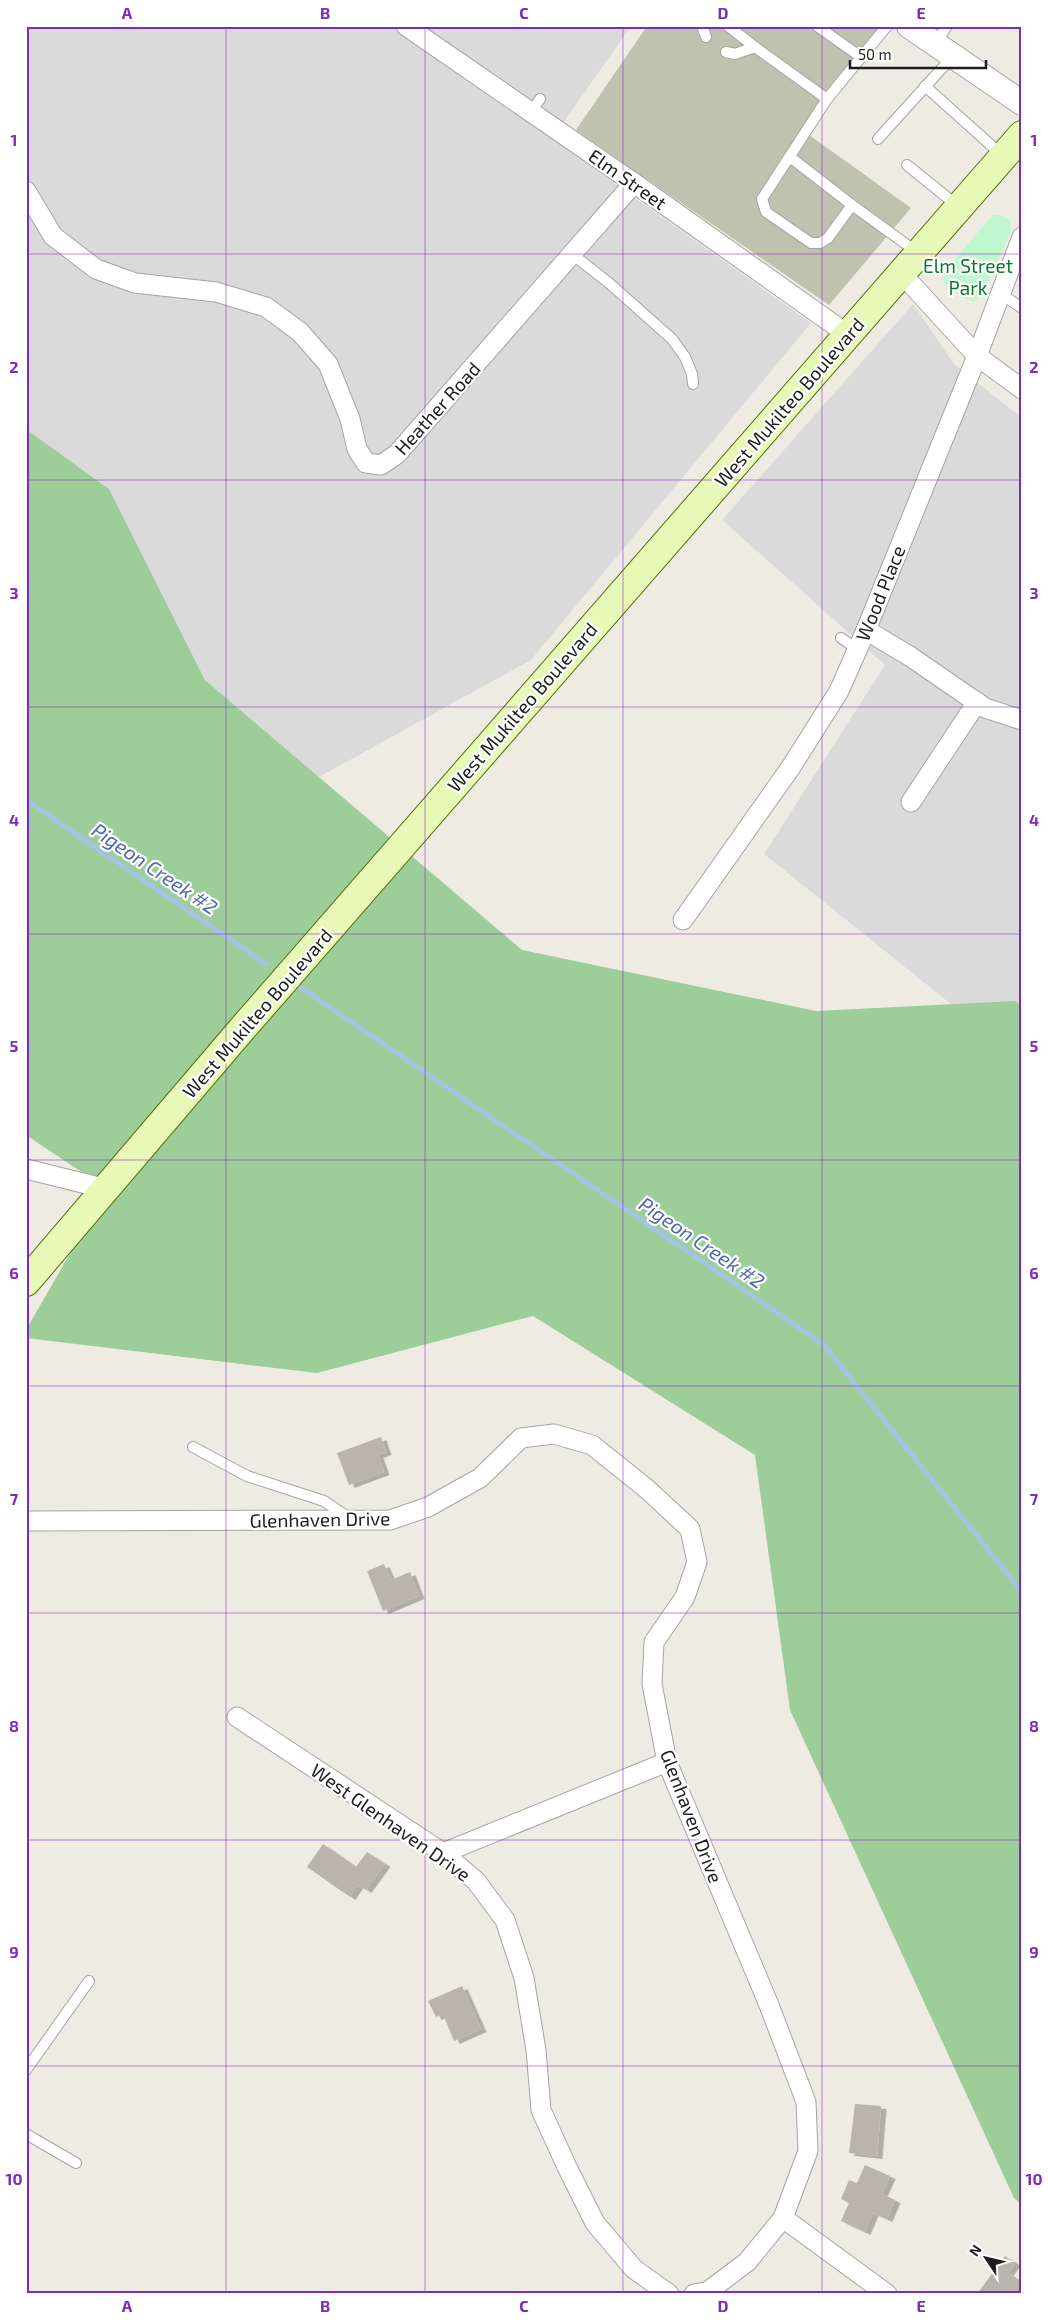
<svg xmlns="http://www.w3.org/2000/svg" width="1048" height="2320" font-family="'Exo 2',sans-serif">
	<defs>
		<filter id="shadow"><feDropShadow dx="5.5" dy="3" stdDeviation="0" flood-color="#0004"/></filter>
	</defs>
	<rect width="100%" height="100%" fill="#eeece2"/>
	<!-- residential -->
	<g fill="#dbdada">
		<polygon points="26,26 631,26 552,139 811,323 531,660 319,777 205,680 109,489 26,429"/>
		<polygon points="913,304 954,364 1022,418 1022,1061 764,854 885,665 722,520"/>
	</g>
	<!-- construction -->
	<polygon fill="#bec2ae" points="647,26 887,26 805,132 911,208 829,305 576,130"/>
	<!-- forest -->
	<polygon fill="#9dcd98" points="26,429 109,489 205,680 522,950 816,1011 1015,1001 1022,1006 1022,2205 1014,2198 790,1710 755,1455 533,1316 317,1373 26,1338 26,1330 107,1189 26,1135"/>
	<!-- park -->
	<polygon fill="#bff8ce" points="993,215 1001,215 1009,219 1011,231 985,290 974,302 964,298 943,282 944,272"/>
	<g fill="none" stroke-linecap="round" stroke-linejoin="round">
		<!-- stream -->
		<g stroke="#a3c4db" stroke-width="5.5">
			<polyline points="26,800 266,964"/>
			<polyline points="300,987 823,1344 1022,1592"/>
		</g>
	</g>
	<!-- building -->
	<g fill="#bab5ac" filter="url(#shadow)">
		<polygon points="381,1437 386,1452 378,1455 384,1472 349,1485 337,1453"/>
		<polygon points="384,1564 391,1580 410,1572 419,1596 383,1611 367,1571"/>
		<polygon points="323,1844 356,1867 367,1852 385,1864 366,1890 358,1885 350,1897 307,1867"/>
		<polygon points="462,1986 481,2029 454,2041 443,2014 436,2017 428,2001"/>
		<polygon points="855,2104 881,2106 877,2156 849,2153"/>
		<polygon points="865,2165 890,2176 882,2194 895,2200 887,2219 873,2213 865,2232 841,2221 849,2203 841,2199 849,2180 857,2183"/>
		<polygon points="1005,2256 1015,2263 1008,2273 1022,2283 1022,2294 977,2294"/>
	</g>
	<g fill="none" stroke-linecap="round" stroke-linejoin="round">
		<defs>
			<g id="service">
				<polyline points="702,26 706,37"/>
				<polyline points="728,26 755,47"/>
				<polyline points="817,26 861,57"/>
				<polyline points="935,44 947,26"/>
				<polyline points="726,52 735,54 755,47 827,99"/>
				<polyline points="925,86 1003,156"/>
				<polyline points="531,112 540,99"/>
				<polyline points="878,139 953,56"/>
				<polyline points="790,157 852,205 917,252"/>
				<polyline points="907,165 959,207"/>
				<polyline points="852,205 828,238 820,243 811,243 766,212 762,199 827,99 887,26"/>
				<polyline points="572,254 609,283 672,339 685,357 692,374 693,384"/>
				<polyline points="1001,294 1022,308"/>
				<polyline points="841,638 857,649"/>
				<polyline points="193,1447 247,1476 324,1501 349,1518"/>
				<polyline points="26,2070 89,1981"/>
				<polyline points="26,2134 76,2163"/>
			</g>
			<g id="minor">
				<polyline points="406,26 634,183 847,334"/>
				<polyline points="26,191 53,236 96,269 135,283 216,292 266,307 300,332 328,364 350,419 357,449 366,463 381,465 397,454 634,183"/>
				<polyline points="902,274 977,356 1022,389"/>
				<polyline points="866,630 911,657 985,708 1022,720"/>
				<polyline points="911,802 977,702"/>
				<polyline points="683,920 791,767 839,691 866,630 977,356 1022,237"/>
				<polyline points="26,1169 107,1189"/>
				<polyline points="26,1521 390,1520 428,1507 480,1478 521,1438 554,1434 592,1445 647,1489 690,1529 697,1562 685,1597 654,1642 652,1684 667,1762 769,2005 806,2102 808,2151 783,2218 747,2262 707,2292 694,2294"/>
				<polyline points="237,1717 443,1853 476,1881 505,1920 524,1978 536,2050 541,2110 567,2167 595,2223 634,2269 669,2294"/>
				<polyline points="443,1853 667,1762"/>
				<polyline points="783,2218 887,2294"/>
			</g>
			<polyline id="tertiary" points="909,26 1022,103"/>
			<polyline id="secondary" points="26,1282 242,1029 1022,135"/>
		</defs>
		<!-- service casing -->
		<use href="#service" stroke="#a4a4a4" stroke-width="12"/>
		<!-- minor casing -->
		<use href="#minor" stroke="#a4a4a4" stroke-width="21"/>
		<!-- tertiary casing -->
		<use href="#tertiary" stroke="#a4a4a4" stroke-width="26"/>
		<!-- secondary casing -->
		<use href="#secondary" stroke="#517107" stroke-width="30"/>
		<!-- service -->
		<use href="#service" stroke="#fff" stroke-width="10"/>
		<!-- minor -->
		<use href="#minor" stroke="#fff" stroke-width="19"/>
		<!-- tertiary -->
		<use href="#tertiary" stroke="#fff" stroke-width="24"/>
		<!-- secondary -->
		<use href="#secondary" stroke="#e8f8b6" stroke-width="28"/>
	</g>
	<!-- grid -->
	<path fill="none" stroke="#7b2cbf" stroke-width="1" stroke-opacity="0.55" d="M226,26V2294M425,26V2294M623,26V2294M822,26V2294M26,254H1022M26,480H1022M26,707H1022M26,934H1022M26,1160H1022M26,1386H1022M26,1613H1022M26,1840H1022M26,2066H1022"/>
	<g text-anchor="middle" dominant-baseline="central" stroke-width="4.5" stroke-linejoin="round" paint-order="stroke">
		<!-- street labels -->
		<g font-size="19" fill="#1d1d1d" stroke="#fff">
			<text transform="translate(628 179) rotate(35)">Elm Street</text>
			<text transform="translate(789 402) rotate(-49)">West Mukilteo Boulevard</text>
			<text transform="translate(437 408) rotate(-48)">Heather Road</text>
			<text transform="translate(880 593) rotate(-68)">Wood Place</text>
			<text transform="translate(522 707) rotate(-49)">West Mukilteo Boulevard</text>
			<text transform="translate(257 1013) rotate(-49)">West Mukilteo Boulevard</text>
			<text transform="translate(320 1519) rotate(-1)">Glenhaven Drive</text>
			<text transform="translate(692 1816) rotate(69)">Glenhaven Drive</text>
			<text transform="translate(391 1822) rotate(35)">West Glenhaven Drive</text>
		</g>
		<!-- park labels -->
		<g font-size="19" fill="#0d782a" stroke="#fff">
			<text x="968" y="265">Elm Street<tspan x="968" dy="22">Park</tspan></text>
		</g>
		<!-- water labels -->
		<g font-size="20" font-style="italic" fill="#4b69aa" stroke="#fff">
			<text transform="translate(155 868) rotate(34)">Pigeon Creek #2</text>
			<text transform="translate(702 1242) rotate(34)">Pigeon Creek #2</text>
		</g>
	</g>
	<!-- border -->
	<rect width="1048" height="2320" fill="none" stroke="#ffffff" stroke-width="55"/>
	<!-- north arrow -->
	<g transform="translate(986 2258) rotate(305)" stroke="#ffffff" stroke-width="4" paint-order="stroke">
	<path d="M0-4L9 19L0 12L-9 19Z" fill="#1d1d1d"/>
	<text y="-8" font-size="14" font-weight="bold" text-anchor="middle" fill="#1d1d1d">N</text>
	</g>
	<!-- scale -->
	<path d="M850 60v8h136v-8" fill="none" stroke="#1d1d1d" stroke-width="2.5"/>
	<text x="858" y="60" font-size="15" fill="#1d1d1d" stroke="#ffffff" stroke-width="4" paint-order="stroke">50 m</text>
	<rect x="28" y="28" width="992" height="2264" fill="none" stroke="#7b2cbf" stroke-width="2"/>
	<g font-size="16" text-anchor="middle" font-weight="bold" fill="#7b2cbf">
		<text x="127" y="19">A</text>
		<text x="325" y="19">B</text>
		<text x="524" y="19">C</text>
		<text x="723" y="19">D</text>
		<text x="921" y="19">E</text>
		<text x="14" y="146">1</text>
		<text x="1034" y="146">1</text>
		<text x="14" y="373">2</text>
		<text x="1034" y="373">2</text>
		<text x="14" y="599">3</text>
		<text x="1034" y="599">3</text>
		<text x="14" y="826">4</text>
		<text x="1034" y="826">4</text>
		<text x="14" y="1052">5</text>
		<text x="1034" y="1052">5</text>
		<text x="14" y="1279">6</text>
		<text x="1034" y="1279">6</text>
		<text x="14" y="1505">7</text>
		<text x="1034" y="1505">7</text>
		<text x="14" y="1732">8</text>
		<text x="1034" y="1732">8</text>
		<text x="14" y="1958">9</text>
		<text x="1034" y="1958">9</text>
		<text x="14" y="2185">10</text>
		<text x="1034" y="2185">10</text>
		<text x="127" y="2312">A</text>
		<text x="325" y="2312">B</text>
		<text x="524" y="2312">C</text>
		<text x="723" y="2312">D</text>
		<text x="921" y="2312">E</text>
	</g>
</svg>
